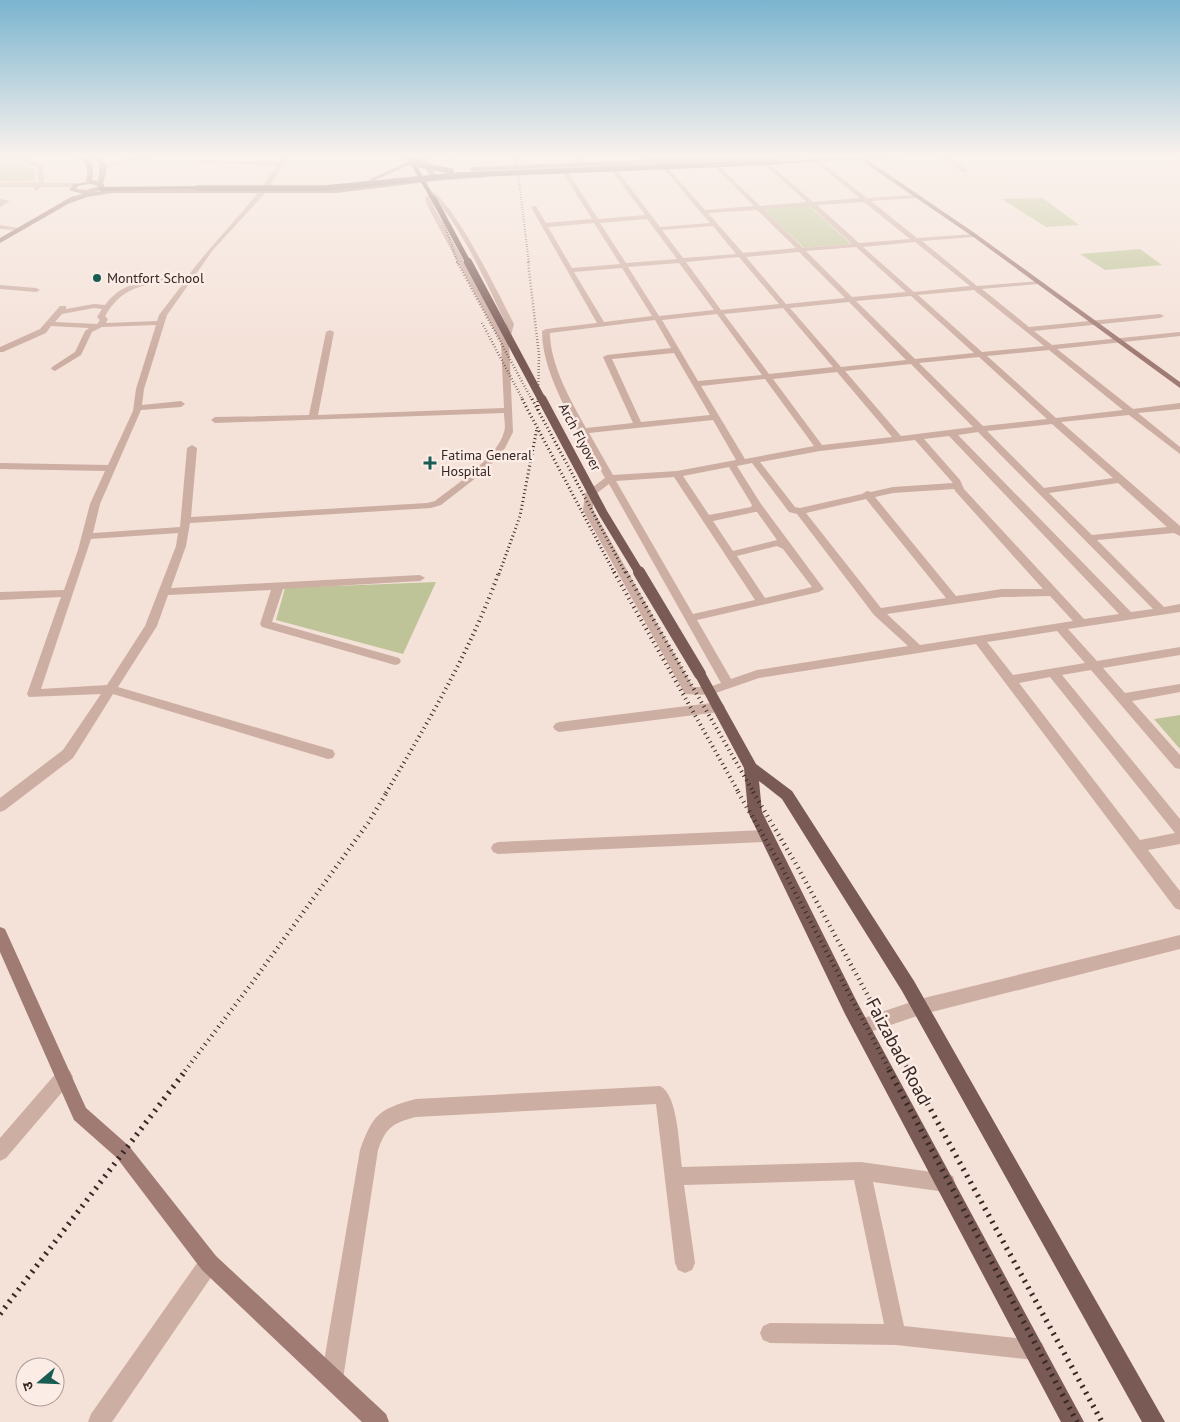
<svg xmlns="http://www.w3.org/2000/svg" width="1180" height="1422" font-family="'PT Sans','Noto Sans Devanagari',sans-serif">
	<rect width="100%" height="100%" fill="#f4e1d8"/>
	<!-- green -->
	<g fill="#bec497">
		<polygon points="0,155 35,170 35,181 0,181"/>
		<polygon points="1043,198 1079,225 1046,227 1002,199"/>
		<polygon points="808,205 851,244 804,248 764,209"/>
		<polygon points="1140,249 1162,265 1105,270 1080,254"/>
		<polygon points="436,582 403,654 276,620 285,588"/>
		<polygon points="1180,715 1180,749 1154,719"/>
	</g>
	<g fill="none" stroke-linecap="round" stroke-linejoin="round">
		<!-- street -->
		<g fill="#cdaea3" fill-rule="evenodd">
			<polygon points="8,155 16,155 42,165 44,183 76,183 79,185 76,187 41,187 36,191 33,189 35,187 0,187 0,183 39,182 37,167"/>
			<polygon points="146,155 156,155 103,169 100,167"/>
			<path d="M283,155H289L266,192L213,250L167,315L144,389L142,405L181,401L185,404L181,407L141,410L100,504L93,533L180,527L187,448L192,445L197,448L191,517L427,503L435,501C454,486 498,457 504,432C506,427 504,419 504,413L215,423L211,420L215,417L309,415L326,332L330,330L334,332L318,415L504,408L501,343L428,207L425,199L431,191C455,203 500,297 514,324L509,343L513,432L505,448L486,470L441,505L431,508L190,523L186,546L171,588L420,575L425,578L420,581L283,589L272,622L399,658L401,661L399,664L395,665L262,627L260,624L271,590L168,595L157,626L118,687L333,750L335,754L333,758L328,759L113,694L73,758L5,810L0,812V798L63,750L101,694L29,697L27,694L61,597L0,600V592L64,590L78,550L90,504L105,471L0,469V463L108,465L133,411L136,389L156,325L102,327L92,332L81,355L55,371L51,369L52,367L75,352L85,331L89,328L51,326L46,333L3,352H0V347L40,329L60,306H66V309L94,304L105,305C124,278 158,279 188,276C216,238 252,206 277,165L201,163L199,160L279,162ZM432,197C460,222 489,289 506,324L504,334L434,207ZM185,281L159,315L157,321L106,323L108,319L105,316C124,283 149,284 185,281ZM94,308L102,309L97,317L100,320L97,324L55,322L62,314ZM178,533L176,546L145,626L107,685L41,689L91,539Z"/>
			<polygon points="452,155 458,155 459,156 456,158"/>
			<polygon points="575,155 581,155 583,165 579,165"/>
			<polygon points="695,155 701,155 704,159 699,160"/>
			<polygon points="940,155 946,155 968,171 963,172"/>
			<path d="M816,158L867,198L918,195L916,198L871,201L917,238L976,234L977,235L974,237L922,241L977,286L1040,281V283L1038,284L982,289L1029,327L1160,314L1164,316L1160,318L1034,331L1052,345L1180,332V336L1057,349L1133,409L1180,403V409L1138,413L1180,447V454L1129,415L1061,422L1180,526V536L1174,533L1097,540L1164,607L1180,604V612L1068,629L1097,661L1180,647V655L1103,668L1125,693L1180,684V692L1132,701L1180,755V769L1175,768L1091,670L1062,675L1180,819V844L1148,850L1180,891V910L1175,908L976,644L759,678L710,695L685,694L583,510L585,493L605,478C582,437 542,379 542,331L546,329L597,323L531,207L536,206L546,223L592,219L558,165L563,164L598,219L645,215L606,163L611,162L660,227L710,223L664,169L666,166L705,210L754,206L715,167L717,164L760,206L807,202L765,165L767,162L813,202L860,198L814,161ZM864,202L910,239L859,243L817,205ZM810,206L852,244L803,248L764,209ZM757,210L796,248L743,253L708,213ZM647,219L677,259L626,263L600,223ZM594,223L620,264L572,268L548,227ZM713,226L736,254L683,258L662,230ZM915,242L970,286L914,292L863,247ZM856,247L906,292L852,297L806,251ZM799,252L845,298L786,304L746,257ZM739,257L779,304L721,310L686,262ZM679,263L714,310L659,316L628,267ZM622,268L652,316L604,322L574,272ZM974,290L1044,346L982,352L918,295ZM911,296L974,353L915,359L856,301ZM849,302L906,360L841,367L790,308ZM783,308L833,367L769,374L724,314ZM717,314L762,375L698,381L662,320ZM655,320L671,348L607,355L603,357L633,423L586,428C571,401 550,365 550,333ZM1049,350L1123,410L1056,418L987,356ZM674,353L710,415L641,422L612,359ZM979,357L1047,419L983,426L919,363ZM911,364L973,427L901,436L845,371ZM837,372L892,437L822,445L773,379ZM765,379L814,446L745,459L701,386ZM713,420L736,460L677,471L613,475L589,433ZM1052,424L1113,478L1044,488L987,431ZM978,432L1153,609L1131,612L958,435ZM949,436L1119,614L1084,619L964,489L960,480L924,439ZM915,440L953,483L893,487L871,492L867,491L862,494L800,508L795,507L760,462L820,451ZM752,463L789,512L797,514L874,615L908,646L757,670L731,679L697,620L819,592L824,589L761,504L737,466ZM729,467L752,505L751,507L709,515L683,476ZM674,477L755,600L693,614L616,481ZM1118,483L1167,527L1092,535L1049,493ZM609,484L721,683L709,687H693L593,510V496ZM954,489L956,492L1043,589H1002L956,596L875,497L893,493ZM866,499L946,598L881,608L806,513ZM755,512H757L777,540L733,551L713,521ZM777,546L783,549L812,587L765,598L737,556ZM1050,596L1073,621L920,645L887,614L1002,597ZM1057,631L1085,663L1013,675L987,642ZM1050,677L1175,833L1140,840L1019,683Z"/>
			<polygon points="0,199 10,201 0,207"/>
			<polygon points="0,225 18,228 15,230 0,229"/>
			<polygon points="0,285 36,288 40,290 36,292 0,289"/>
			<polygon points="719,702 723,704 725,707 723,710 719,712 559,732 555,730 553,727 555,724 559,722"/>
			<polygon points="766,830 771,832 773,836 771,840 766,842 498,854 493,852 491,848 493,844 498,842"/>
			<polygon points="1180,935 1180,949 920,1015 861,1035 855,1033 853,1027 855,1021 920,999"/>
			<polygon points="64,1068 70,1071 73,1077 70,1083 6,1158 0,1161 0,1138 58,1071"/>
			<path d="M660,1086C678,1094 679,1147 682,1167L861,1162L946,1174L953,1176L955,1183L953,1190L946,1192L873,1182L904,1326L1035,1340L1042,1343L1045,1350L1042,1357L1035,1360L896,1345L770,1343L763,1340L760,1333L763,1326L770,1323L884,1324L854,1180L684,1185L695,1263L692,1270L685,1273L678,1270L675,1263L656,1104L416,1117C393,1123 386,1127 378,1150L343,1379L339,1386L332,1390L325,1386L321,1379L360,1150C373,1114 379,1109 416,1099Z"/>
			<polygon points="209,1253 216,1256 219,1263 216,1270 112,1422 88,1422 91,1414 202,1256"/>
		</g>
		<!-- secondary -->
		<g fill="#a07b74" fill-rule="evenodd">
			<path d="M77,155C92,155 95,169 92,180L98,181L100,164L90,155H96L106,164V174L103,183L105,186L96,192L112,189H336L431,178L417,155H423L437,177L485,175L488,177L435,181L336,193H112L87,197L68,204L0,243V238L71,197L83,194L69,190L74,184L86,182C89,169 86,163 77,155ZM90,184L99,186L87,190L76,189L78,186Z"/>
			<polygon points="765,155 785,155 801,158 472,171 469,169 472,167"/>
			<polygon points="859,157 863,157 976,234 1180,382 1180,388 972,236 859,159"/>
			<polygon points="412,160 414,163 373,181 368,180"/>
			<polygon points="0,927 5,929 86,1108 129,1146 216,1256 386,1414 389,1422 362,1422 202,1270 117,1158 74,1120 0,952"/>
		</g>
		<!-- primary -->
		<g fill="#7a5a55" fill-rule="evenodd">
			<polygon points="405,155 411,155 436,200 431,199"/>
			<polygon points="887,155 922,155 777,164 774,162"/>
			<polygon points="198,186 200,189 100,191 97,189 100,187"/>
			<polygon points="700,670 706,674 756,764 792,791 914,981 1165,1422 1142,1422 902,991 782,799 759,781 762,812 857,1002 1084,1422 1061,1422 845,1014 748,812 744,768 694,674"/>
		</g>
		<!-- rail-far5 -->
		<g stroke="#372826" stroke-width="2" stroke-dasharray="0.5 2" stroke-linecap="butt">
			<polyline points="407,155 441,215 458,264"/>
			<polyline points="514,155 518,172 529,264"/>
		</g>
		<!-- rail-far4 -->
		<g stroke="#372826" stroke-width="2.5" stroke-dasharray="0.5 2.5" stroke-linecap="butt">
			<polyline points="457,262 532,400"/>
			<polyline points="528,262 539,355 538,400"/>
			<polyline points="482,323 523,400"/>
		</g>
		<!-- rail-far3 -->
		<g stroke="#372826" stroke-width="3" stroke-dasharray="1 3" stroke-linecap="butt">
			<polyline points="522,399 615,574"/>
			<polyline points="532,399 626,574"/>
			<polyline points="538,410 538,399"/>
			<polyline points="499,574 520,516 537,428"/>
		</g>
		<!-- rail-far2 -->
		<g stroke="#372826" stroke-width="4" stroke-dasharray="1 4" stroke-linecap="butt">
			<polyline points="614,572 739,793"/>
			<polyline points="626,572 754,793"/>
			<path d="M386,793C428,722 471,650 499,572"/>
		</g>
		<!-- rail-far1 -->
		<g stroke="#372826" stroke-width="4.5" stroke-dasharray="1 4.5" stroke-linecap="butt">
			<polyline points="738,792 782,868 890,1071"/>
			<polyline points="753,792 796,864 909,1071"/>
			<polyline points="185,1071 252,983 368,823 387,792"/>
		</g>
		<!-- rail -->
		<g stroke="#372826" stroke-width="5.5" stroke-dasharray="2 5.5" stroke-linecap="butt">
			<polyline points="889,1070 1077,1422"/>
			<polyline points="909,1070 1102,1422"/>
			<polyline points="0,1314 186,1070"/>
		</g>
		<!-- primary-bridge-far3 -->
		<g stroke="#7a5a55" stroke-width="5.5">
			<polyline points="410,155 421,165 451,171"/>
			<polyline points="198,188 325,188 458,175 777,162"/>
			<polyline points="434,199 469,264"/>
		</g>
		<!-- primary-bridge-far2 -->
		<polyline stroke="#7a5a55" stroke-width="8" points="468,262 542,400"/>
		<!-- primary-bridge-far1 -->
		<polyline stroke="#7a5a55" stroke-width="9" points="542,399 603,513 640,574"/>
		<!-- primary-bridge -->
		<polyline stroke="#7a5a55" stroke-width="12" points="639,572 700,674"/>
	</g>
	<!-- sky -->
	<linearGradient id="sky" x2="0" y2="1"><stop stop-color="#7ab4cf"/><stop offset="0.44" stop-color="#faf2ed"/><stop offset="1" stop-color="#faf2ed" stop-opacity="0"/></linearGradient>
	<rect width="1180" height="354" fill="url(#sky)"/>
	<!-- markers -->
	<g fill="#185c53" stroke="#fbece5" stroke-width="2">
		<circle cx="97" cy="278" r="5"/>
		<path d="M427.5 455.5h5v5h5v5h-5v5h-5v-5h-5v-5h5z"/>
	</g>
	<g text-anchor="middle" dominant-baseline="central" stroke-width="5" stroke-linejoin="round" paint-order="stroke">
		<!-- far-poi labels -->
		<g font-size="14" fill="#372826" stroke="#fbece5" text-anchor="start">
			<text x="107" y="278">Montfort School</text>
			<text x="441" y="455">Fatima General<tspan x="441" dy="16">Hospital</tspan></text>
		</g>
		<!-- far-street labels -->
		<g font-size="14" fill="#372826" stroke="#fbece5">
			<text transform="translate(580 437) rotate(62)">Arch Flyover</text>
		</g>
		<!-- near-street labels -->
		<g font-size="19" fill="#372826" stroke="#fbece5">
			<text transform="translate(899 1051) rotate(62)">Faizabad Road</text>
		</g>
	</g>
	<!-- north arrow -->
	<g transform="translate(40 1382) rotate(251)"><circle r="24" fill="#fbece5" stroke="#ad9e99"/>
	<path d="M0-4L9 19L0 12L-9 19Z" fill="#185c53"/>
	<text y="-8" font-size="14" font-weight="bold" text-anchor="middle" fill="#372826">उ</text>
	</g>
</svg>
